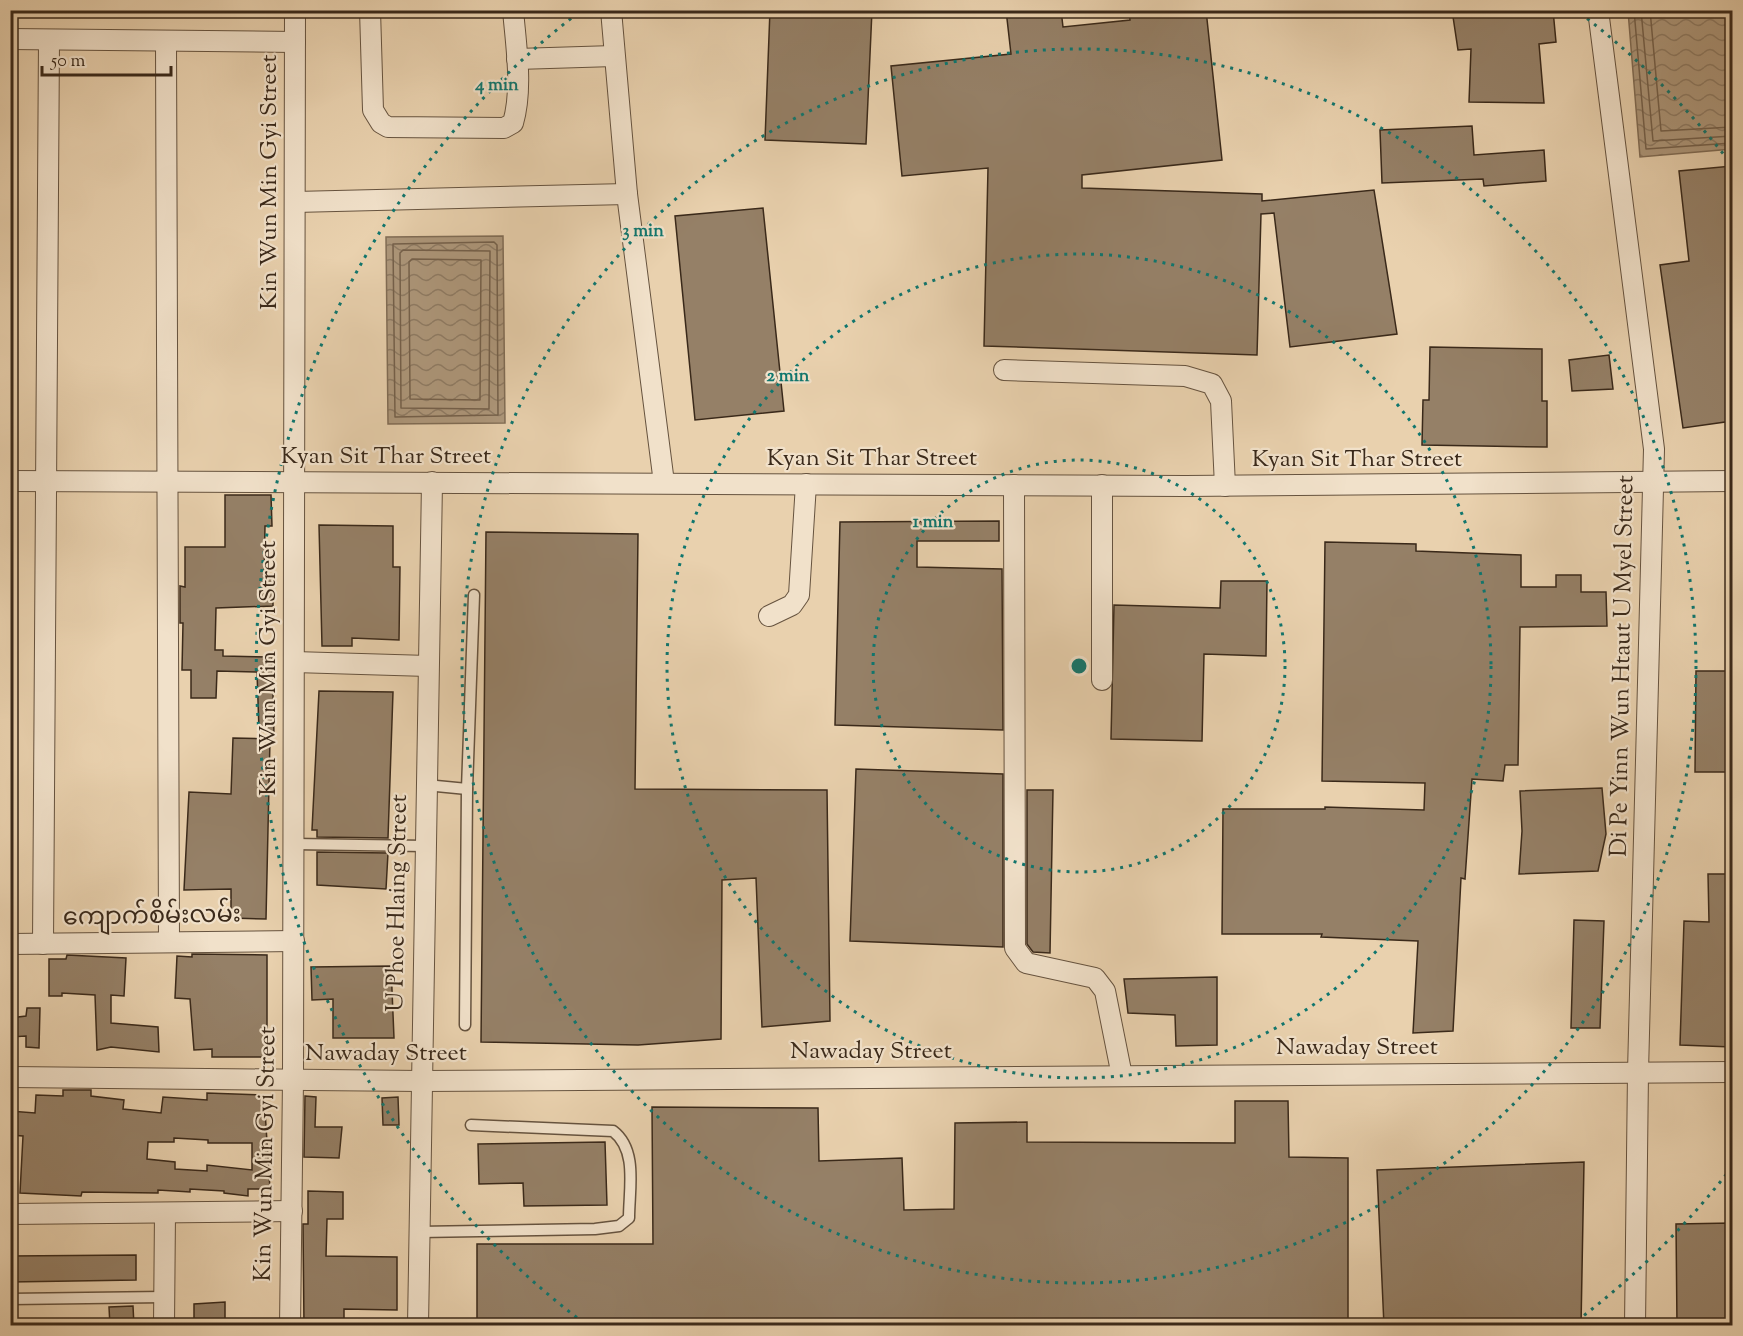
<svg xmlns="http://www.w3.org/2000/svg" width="1743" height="1336" font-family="'Sorts Mill Goudy','Noto Sans Myanmar',serif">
	<defs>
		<pattern id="water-waves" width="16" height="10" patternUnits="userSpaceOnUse" patternTransform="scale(1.5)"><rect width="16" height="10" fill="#ae987c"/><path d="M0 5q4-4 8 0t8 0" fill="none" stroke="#8f7c65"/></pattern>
	</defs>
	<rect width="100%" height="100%" fill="#e9d1ae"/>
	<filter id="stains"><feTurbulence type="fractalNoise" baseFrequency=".00333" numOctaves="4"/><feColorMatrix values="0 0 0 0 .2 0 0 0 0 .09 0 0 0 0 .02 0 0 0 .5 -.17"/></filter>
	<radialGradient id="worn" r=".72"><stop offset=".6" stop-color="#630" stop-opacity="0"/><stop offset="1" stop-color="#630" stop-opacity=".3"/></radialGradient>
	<!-- water -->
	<g fill="url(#water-waves)" stroke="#806c55" stroke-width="1.5">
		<polygon points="1628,11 1732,11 1732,149 1640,157"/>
		<polygon points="503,236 505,423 388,424 386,237"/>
	</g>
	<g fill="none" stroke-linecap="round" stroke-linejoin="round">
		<!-- shore -->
		<g stroke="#74604b" stroke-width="1.5">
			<polyline points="1634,10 1646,149 1732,143"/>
			<polyline points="1641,10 1653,141 1732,136"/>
			<polyline points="1650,10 1661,131 1732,127"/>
			<polygon points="494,242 497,245 498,415 395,417 393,244"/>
			<polygon points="403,250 490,251 489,409 401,408 400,253"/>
			<polygon points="412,259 481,260 480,400 410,399 409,262"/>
		</g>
	</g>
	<!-- building -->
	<g fill="#958067" stroke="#3a291a" stroke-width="1.5" fill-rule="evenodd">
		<polygon points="770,10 872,10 866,144 765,140"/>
		<polygon points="1006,10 1061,10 1063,27 1130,20 1129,10 1206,10 1222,160 1082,175 1082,188 1262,194 1262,201 1374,190 1397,334 1290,347 1274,213 1261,214 1257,355 984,346 988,168 902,176 891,66 1011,54"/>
		<polygon points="1452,10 1553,10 1556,42 1539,44 1544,103 1469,102 1471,49 1458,50"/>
		<polygon points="1472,126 1474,155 1544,150 1546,181 1484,186 1483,179 1382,183 1380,130"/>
		<polygon points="1732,166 1732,421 1683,428 1660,265 1689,261 1679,171"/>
		<polygon points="763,208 784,411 695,420 675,216"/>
		<polygon points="1430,347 1542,349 1542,401 1547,401 1547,447 1422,445 1423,400 1429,400"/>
		<polygon points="1609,355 1613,389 1572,391 1569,360"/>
		<polygon points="225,495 271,495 272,526 265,526 264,578 273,578 273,606 216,608 215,650 223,650 223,656 272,657 274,735 259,730 257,672 217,671 216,698 191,698 191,670 182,670 183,623 180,623 180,586 185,587 185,547 225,547"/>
		<polygon points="999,521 999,541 917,541 917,567 1002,569 1003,730 835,725 840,522"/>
		<polygon points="319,525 393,526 393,567 400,567 399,640 352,638 352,646 322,646"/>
		<polygon points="486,532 638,534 635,789 827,790 830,1021 762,1027 756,878 722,880 721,1039 638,1045 481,1042"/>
		<polygon points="1325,542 1416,544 1416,551 1521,555 1521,587 1556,587 1556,575 1581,575 1581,592 1606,592 1607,626 1520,627 1518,765 1505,765 1503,781 1472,779 1465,879 1461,878 1453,1031 1413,1033 1418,941 1321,937 1322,934 1222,934 1223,809 1325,809 1325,807 1424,810 1425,783 1322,781"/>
		<polygon points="1221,581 1267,581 1266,656 1204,654 1202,741 1111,739 1114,605 1220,608"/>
		<polygon points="1696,671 1732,671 1732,772 1695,772"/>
		<polygon points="319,691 393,692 388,838 317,837 317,830 312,830"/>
		<polygon points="233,738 270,739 266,919 231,918 231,889 184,890 189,792 231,794"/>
		<polygon points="856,769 1003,774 1003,947 850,941"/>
		<polygon points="1602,788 1606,834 1598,871 1519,874 1522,831 1520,791"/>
		<polygon points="1027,790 1053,790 1050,953 1033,952 1027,944"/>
		<polygon points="317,852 388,853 386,889 317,885"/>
		<polygon points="1708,874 1732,874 1732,1047 1680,1045 1684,921 1709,922"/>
		<polygon points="1574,920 1604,921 1600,1028 1571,1028"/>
		<polygon points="192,954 267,955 267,1057 212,1057 212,1049 194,1050 190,999 175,998 177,956 192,957"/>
		<polygon points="67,955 126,958 124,996 111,995 111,1023 158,1027 159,1052 111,1047 97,1050 95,995 62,993 62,996 49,996 49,959 66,959"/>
		<polygon points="391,966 394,1038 333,1038 333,999 312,1000 311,967"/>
		<polygon points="1217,977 1217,1045 1176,1046 1175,1015 1128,1013 1124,979"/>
		<polygon points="27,1008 40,1008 39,1048 26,1047 26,1036 10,1037 10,1018 26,1016"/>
		<path d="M63,1090H91V1096L124,1100L123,1109L161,1113L163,1097L207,1100V1093L264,1095L270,1189H248V1196L224,1193V1191L190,1189V1192L158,1190V1193L82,1192L81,1196L20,1193L23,1136L10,1135V1111L35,1113L36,1095L63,1096ZM174,1138L208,1140V1143H252V1170L207,1165V1171L175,1169V1162L147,1159L148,1142H174Z"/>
		<polygon points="305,1096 316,1097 315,1127 342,1127 339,1158 304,1157"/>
		<polygon points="398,1097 399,1125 383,1125 382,1098"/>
		<polygon points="1235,1101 1288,1101 1289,1157 1348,1158 1348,1326 477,1326 477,1244 653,1244 652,1107 818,1108 819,1161 902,1158 904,1210 954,1209 955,1123 1027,1122 1027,1142 1235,1143"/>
		<polygon points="605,1142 607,1205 524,1206 523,1183 479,1184 478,1144"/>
		<polygon points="1584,1162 1581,1326 1384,1326 1377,1170"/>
		<polygon points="308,1191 343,1192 343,1219 327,1219 326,1256 397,1257 397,1310 344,1309 344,1326 304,1326 303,1224 308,1224"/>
		<polygon points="1732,1223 1732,1326 1677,1326 1676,1224"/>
		<polygon points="136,1255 136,1280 10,1282 10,1256"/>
		<polygon points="225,1302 225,1326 194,1326 194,1304"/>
		<polygon points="133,1306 134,1326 110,1326 109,1307"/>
	</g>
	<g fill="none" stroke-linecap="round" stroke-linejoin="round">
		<defs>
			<g id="lane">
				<polyline points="426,785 467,789"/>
				<polyline points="294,844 425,846"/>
				<polyline points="465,1025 467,789 474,595"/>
				<path d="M419,1232L595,1229L619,1226L629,1218C629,1189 638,1150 613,1131L471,1125"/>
				<polyline points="10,1299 164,1297"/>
			</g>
			<g id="street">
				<path d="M370,10L373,110L381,123L388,127L504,128L513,123C523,88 516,46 513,10"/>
				<polyline points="611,10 627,194 664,483"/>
				<polyline points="1598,10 1654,449 1638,1072 1635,1326"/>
				<polyline points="10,39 295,42"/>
				<polyline points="166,41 169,942"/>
				<polyline points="517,59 614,56"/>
				<polyline points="295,202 627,194"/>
				<polyline points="1004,370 1185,376 1212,384 1221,401 1225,486"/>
				<polyline points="10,481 1186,486 1732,481"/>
				<polyline points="1014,485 1015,948 1026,963 1095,978 1105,991 1122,1076"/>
				<polyline points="1102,485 1102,680"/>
				<polyline points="769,616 792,605 799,595 806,484"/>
				<polyline points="294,662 428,666"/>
				<polyline points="10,944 294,941"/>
				<polyline points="43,944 49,40"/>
				<polyline points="10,1077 421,1081 1732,1072"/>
				<polyline points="10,1214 292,1211"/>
				<polyline points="164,1326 165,1213"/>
				<polyline points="290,1326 293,1080 295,10"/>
				<polyline points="418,1326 432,482"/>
			</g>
		</defs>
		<!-- lane casing -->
		<use href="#lane" stroke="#66533f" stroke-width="13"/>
		<!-- street casing -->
		<use href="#street" stroke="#66533f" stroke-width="22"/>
		<!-- lane -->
		<use href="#lane" stroke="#f1e1ca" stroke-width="10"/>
		<!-- street -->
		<use href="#street" stroke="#f1e1ca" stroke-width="20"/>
	</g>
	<!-- distance rings -->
	<g fill="none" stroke="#0f766e" stroke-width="3" stroke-dasharray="3 6">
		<circle cx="1079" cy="666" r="206"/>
		<circle cx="1079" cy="666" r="412"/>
		<circle cx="1079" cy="666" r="617"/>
		<path d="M1732 1167A823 823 0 0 1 1574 1323M584 1323A823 823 0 0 1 578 13M1580 13A823 823 0 0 1 1732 165"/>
	</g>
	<g text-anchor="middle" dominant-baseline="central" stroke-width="4.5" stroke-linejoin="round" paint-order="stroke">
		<!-- street labels -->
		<g font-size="24" fill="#3a291a" stroke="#f1e1ca">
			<text transform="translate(270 182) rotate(-90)">Kin Wun Min Gyi Street</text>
			<text x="386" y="457">Kyan Sit Thar Street</text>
			<text x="872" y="459">Kyan Sit Thar Street</text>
			<text x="1357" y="460">Kyan Sit Thar Street</text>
			<text transform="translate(1623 666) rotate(-89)">Di Pe Yinn Wun Htaut U Myel Street</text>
			<text transform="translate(269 668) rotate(-90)">Kin Wun Min Gyi Street</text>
			<text transform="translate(398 903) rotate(-89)">U Phoe Hlaing Street</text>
			<text transform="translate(152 917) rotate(-1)">ကျောက်စိမ်းလမ်း</text>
			<text x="1357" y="1048">Nawaday Street</text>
			<text x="871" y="1052">Nawaday Street</text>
			<text x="386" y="1054">Nawaday Street</text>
			<text transform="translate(266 1154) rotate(-89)">Kin Wun Min Gyi Street</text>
		</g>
	</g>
	<circle cx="1079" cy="666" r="9" fill="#0f766e" stroke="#f1e1ca" stroke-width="3"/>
	<g font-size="18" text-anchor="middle" font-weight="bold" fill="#0f766e" stroke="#f1e1ca" stroke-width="4.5" stroke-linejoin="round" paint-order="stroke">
		<text x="497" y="90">4 min</text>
		<text x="643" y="236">3 min</text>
		<text x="788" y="381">2 min</text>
		<text x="933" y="527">1 min</text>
	</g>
	<!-- margin -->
	<rect width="1743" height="1336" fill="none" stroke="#e9d1ae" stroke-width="36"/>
	<rect x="12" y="12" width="1719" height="1312" fill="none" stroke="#3a291a" stroke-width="3"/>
	<rect x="18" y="18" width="1707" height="1300" fill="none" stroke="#3a291a" stroke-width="1.5"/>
	<!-- scale -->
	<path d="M42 66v9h129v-9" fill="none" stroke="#3a291a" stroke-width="3"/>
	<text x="51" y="66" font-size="18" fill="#3a291a" stroke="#f1e1ca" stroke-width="4.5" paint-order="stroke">50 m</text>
	<rect width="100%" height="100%" filter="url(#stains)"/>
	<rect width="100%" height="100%" fill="url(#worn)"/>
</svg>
